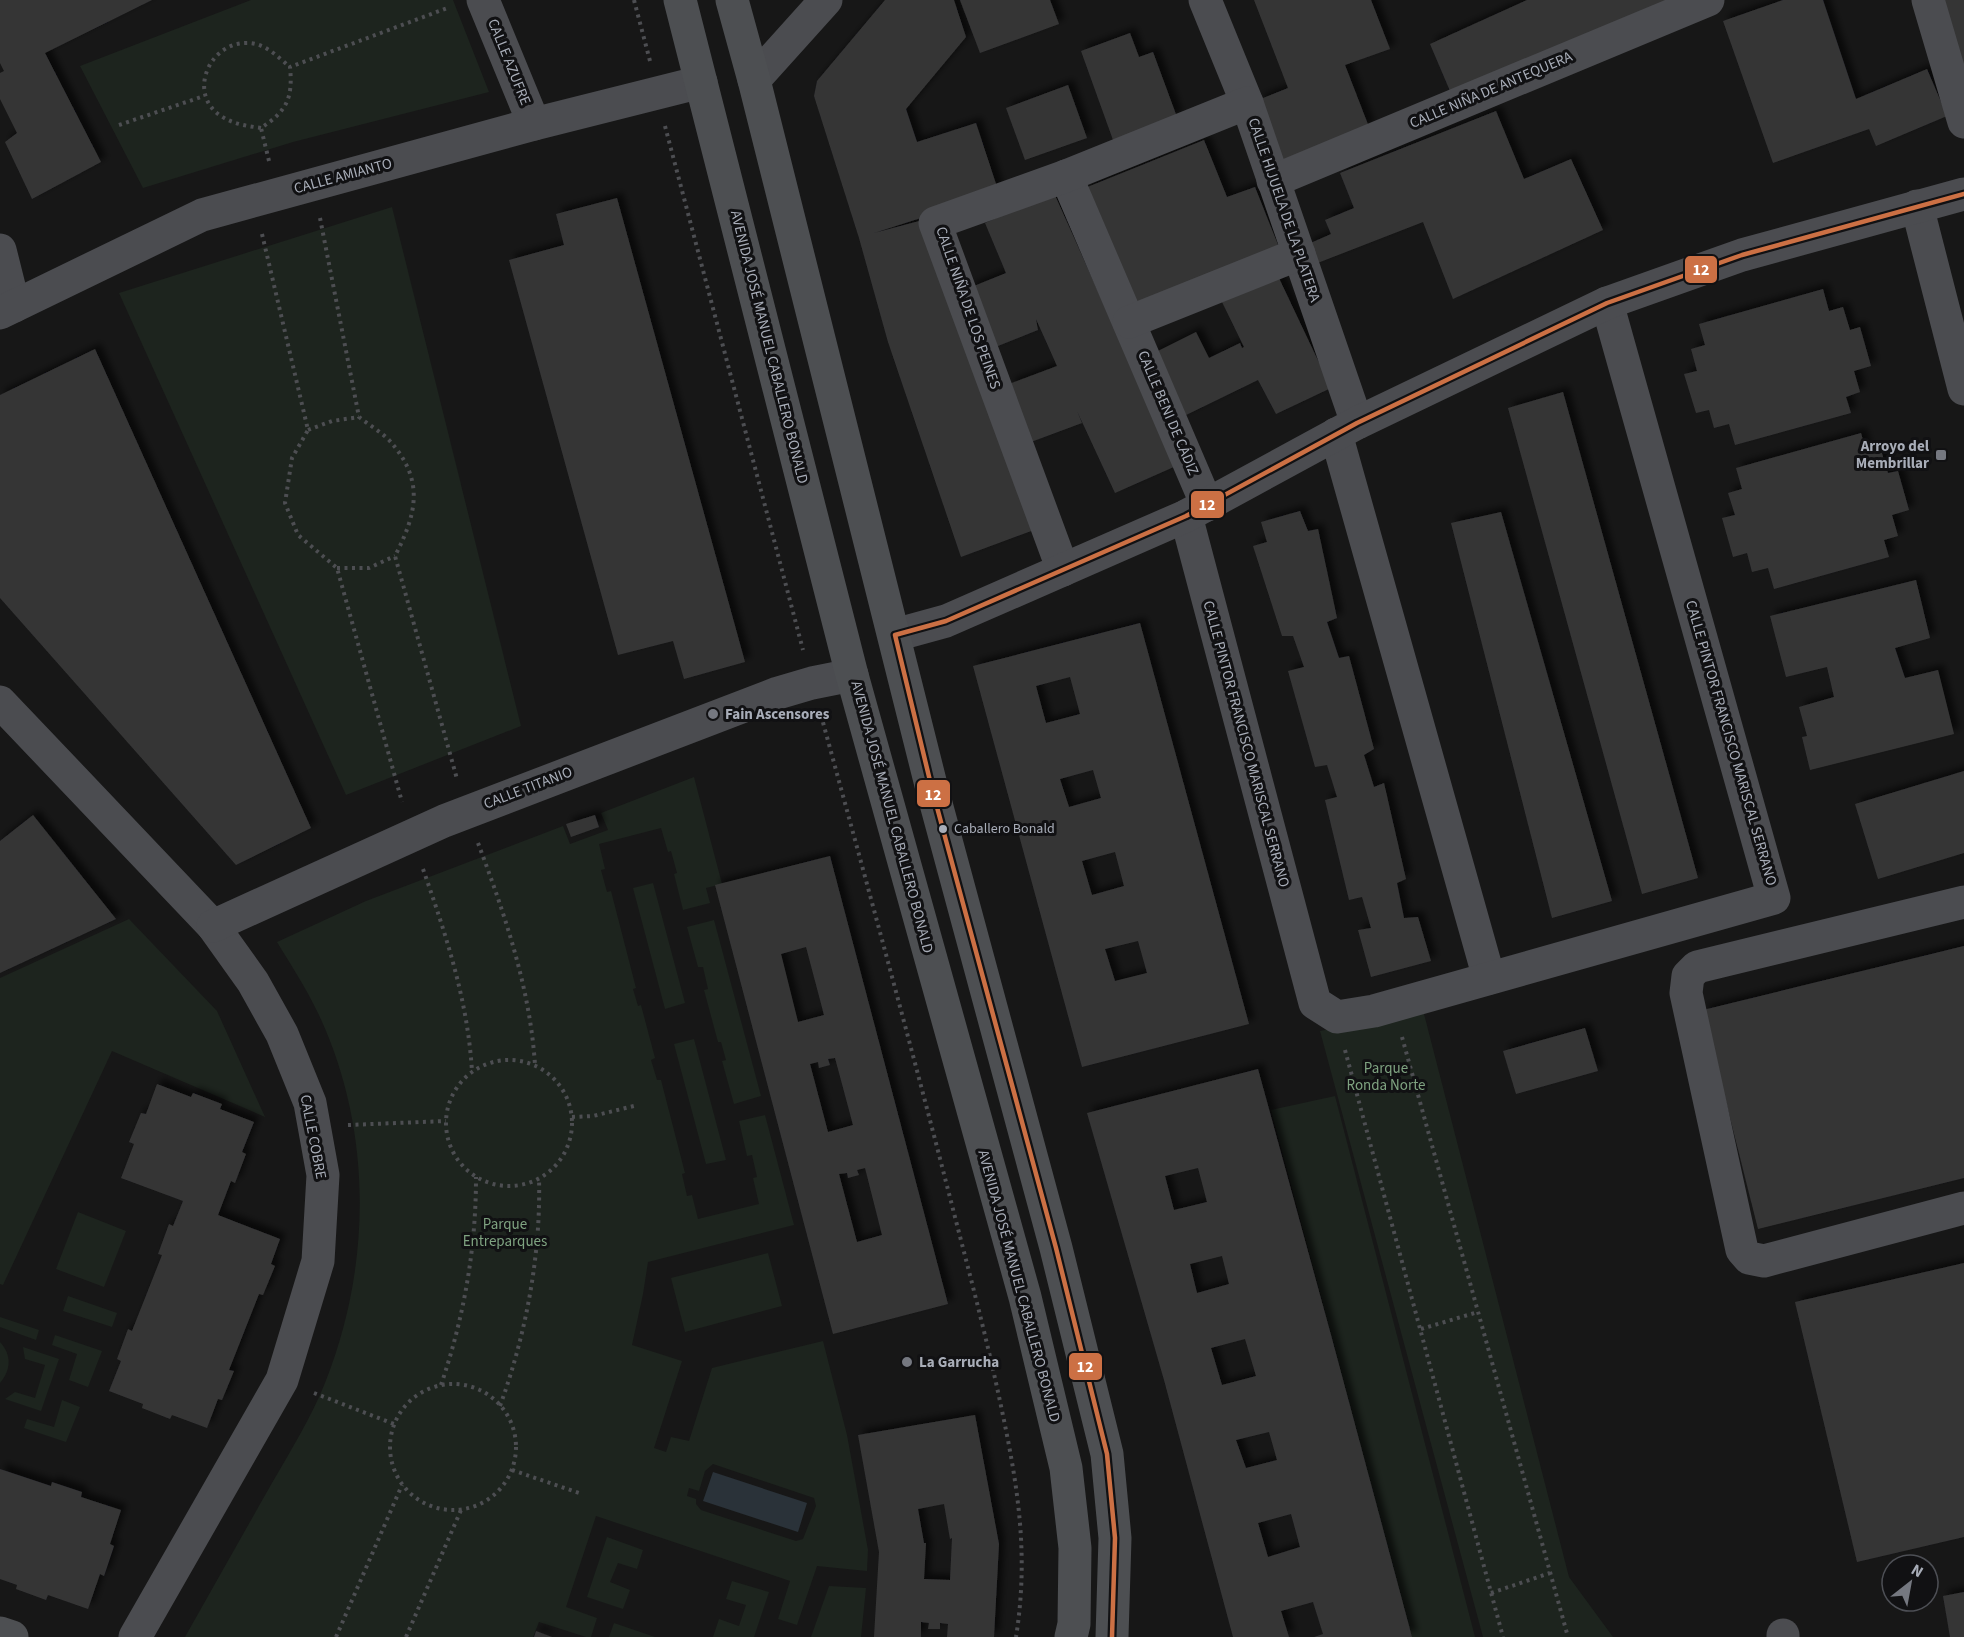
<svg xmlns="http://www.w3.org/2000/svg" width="1964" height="1637" font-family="'Source Sans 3',sans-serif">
	<defs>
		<filter id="shadow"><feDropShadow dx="5.5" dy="-5.5" stdDeviation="3" flood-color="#0009"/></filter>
	</defs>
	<rect width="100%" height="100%" fill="#171717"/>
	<!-- green -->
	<g fill="#1d241e" fill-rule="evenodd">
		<polygon points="251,0 453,0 489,92 293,142 143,188 80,66"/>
		<polygon points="392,207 521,726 346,795 119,293"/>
		<path d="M694,777L722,884L706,888L710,903L683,910L674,874L677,873L671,851L668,852L661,828L599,844L605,869L601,870L607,892L611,891L636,988L633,989L638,1006L641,1005L655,1058L651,1060L657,1080H661L685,1173L682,1174L687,1196L692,1195L698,1219L759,1204L753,1178L757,1177L752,1155L747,1156L739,1121L765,1115L794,1225L648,1262L643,1294L632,1345L682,1361L654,1448L666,1452L671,1437L689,1441L712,1368L823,1341L847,1435L868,1550L867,1571L817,1566L797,1625L778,1619L790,1581L596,1516L566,1607L597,1618L591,1637H586L539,1622L533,1637H185C214,1586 243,1534 272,1483C291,1450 311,1418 325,1383C372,1265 373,1129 318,1013C306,988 291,965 277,942L366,901L563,826L570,844L608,830L601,813ZM713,1464L814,1498L816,1506L803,1539L796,1541L701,1510L696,1504V1499L687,1496L689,1488L699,1491L705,1471Z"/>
		<polygon points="653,883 685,1003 665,1009 633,888"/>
		<polygon points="129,919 217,1011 265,1117 112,1051 3,1285 0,1284 0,978"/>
		<polygon points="714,920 761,1096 734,1104 722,1061 726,1060 721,1042 718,1042 704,990 708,989 703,967 698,967 687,927"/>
		<polygon points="1423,1010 1569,1577 1613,1637 1483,1637 1320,1031"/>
		<polygon points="694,1039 726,1160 706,1164 674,1044"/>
		<polygon points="1335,1096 1475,1637 1412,1637 1271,1110"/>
		<polygon points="78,1212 126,1231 104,1287 56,1269"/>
		<polygon points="768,1253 782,1306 685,1332 671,1278"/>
		<polygon points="68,1296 117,1313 112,1327 63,1311"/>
		<polygon points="0,1317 39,1330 36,1340 0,1327"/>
		<polygon points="55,1335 102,1351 88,1387 69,1380 77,1354 52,1345"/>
		<path d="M0,1342C12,1355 11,1370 0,1383Z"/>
		<polygon points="23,1347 59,1359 41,1411 5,1399 15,1392 35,1398 45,1365 25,1359"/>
		<polygon points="62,1400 80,1407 66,1442 24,1428 27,1419 54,1427"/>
		<polygon points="607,1537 643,1550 637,1569 618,1563 610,1582 630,1590 623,1609 587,1597"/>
		<polygon points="732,1581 769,1592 754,1637 713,1637 719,1619 739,1626 746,1605 726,1599"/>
		<polygon points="829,1586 866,1588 861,1637 811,1637"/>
		<polygon points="614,1623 655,1637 609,1637"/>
	</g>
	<!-- water -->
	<polygon fill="#2a3239" points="713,1472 807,1503 798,1532 703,1501"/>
	<!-- building -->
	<g fill="#353536" fill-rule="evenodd" filter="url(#shadow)">
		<polygon points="0,0 152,0 45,53 101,162 32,199 5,142 17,133 0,99 0,73 4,71 0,63"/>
		<polygon points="885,0 954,0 966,37 906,109 917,142 976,123 999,193 874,233 923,220 1034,530 961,557 888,342 859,238 814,96 817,81"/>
		<polygon points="960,0 1050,0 1059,24 980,53"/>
		<polygon points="1254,0 1371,0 1390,49 1345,65 1369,127 1283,162 1258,100 1288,88"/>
		<polygon points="1527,0 1677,0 1450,91 1430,44"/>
		<polygon points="1783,0 1823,0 1856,99 1927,69 1947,116 1876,146 1869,129 1773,163 1723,21"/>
		<polygon points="1940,0 1964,0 1964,72"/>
		<polygon points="1130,33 1139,57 1153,52 1177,117 1113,140 1081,51"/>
		<polygon points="1068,85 1087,138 1025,160 1006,108"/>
		<polygon points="1496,111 1524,179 1571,159 1603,230 1453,299 1423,222 1315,264 1306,245 1331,234 1325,220 1354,208 1340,173"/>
		<polygon points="1204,140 1227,197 1255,187 1280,250 1132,306 1085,188"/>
		<polygon points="1054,193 1176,466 1115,493 1077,411 1082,423 1031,442 1009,384 1057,366 1036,319 1038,330 993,348 969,288 1006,273 985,223"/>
		<polygon points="617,198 745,662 684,679 673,641 618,655 509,260 564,245 556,214"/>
		<polygon points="1278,276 1331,388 1276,414 1258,380 1182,417 1150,355 1196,332 1209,358 1240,343 1242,348 1244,347 1222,302"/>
		<polygon points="1823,289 1829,311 1843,307 1850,330 1860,327 1871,366 1854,371 1860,392 1846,397 1851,413 1735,445 1729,424 1714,428 1709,410 1696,413 1684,374 1697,371 1691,349 1705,345 1699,324"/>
		<polygon points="95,349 311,828 236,865 0,598 0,395"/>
		<polygon points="1563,392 1698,878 1642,894 1508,408"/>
		<polygon points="1861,433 1867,454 1881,450 1888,473 1898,471 1909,510 1892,515 1898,536 1884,540 1889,557 1774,589 1768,568 1752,572 1747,553 1733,557 1722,518 1735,515 1728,493 1742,489 1736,468"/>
		<polygon points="1300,511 1308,531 1318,529 1337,618 1327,622 1339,658 1349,656 1374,749 1364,755 1374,787 1384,783 1406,879 1397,883 1404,918 1418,917 1431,961 1371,977 1358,930 1371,928 1362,897 1349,900 1325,800 1337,797 1327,765 1315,767 1288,671 1304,667 1293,636 1282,636 1253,546 1267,542 1261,522"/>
		<polygon points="1501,512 1612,901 1552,918 1451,523"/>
		<polygon points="1916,580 1930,638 1895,648 1905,678 1938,670 1954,734 1810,770 1802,737 1807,736 1799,707 1834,697 1827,667 1786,677 1770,616"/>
		<path d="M1140,623L1249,1024L1082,1067L973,666ZM1070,677L1080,714L1046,723L1036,686ZM1093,770L1101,798L1069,807L1060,779ZM1115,852L1124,886L1092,895L1082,861ZM1138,941L1147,973L1115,981L1105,949Z"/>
		<polygon points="1964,771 1964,853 1878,879 1855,804"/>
		<polygon points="33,815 116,919 0,973 0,841"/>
		<polygon points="595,815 599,827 571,837 566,824"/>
		<path d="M830,856L948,1304L833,1334L715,885ZM806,947L824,1015L798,1022L781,954ZM835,1058L853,1125L828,1132L810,1064L818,1062L819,1068L830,1065L828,1059ZM865,1168L882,1235L857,1242L839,1174L847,1173L848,1178L859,1175L857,1170Z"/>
		<polygon points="1964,946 1964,1178 1758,1229 1703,1010"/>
		<polygon points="1585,1028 1598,1071 1516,1094 1503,1051"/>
		<path d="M1258,1069L1331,1335L1412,1637H1314L1323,1634L1313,1602L1281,1611L1289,1637H1233L1164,1380L1087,1113ZM1198,1168L1207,1202L1174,1210L1165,1176ZM1222,1256L1229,1284L1197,1293L1190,1264ZM1245,1339L1256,1376L1222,1385L1211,1348ZM1269,1432L1277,1460L1246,1468L1236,1440ZM1291,1514L1300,1547L1268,1557L1258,1523Z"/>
		<polygon points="157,1084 191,1097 193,1093 222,1104 220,1109 254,1122 242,1152 246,1154 235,1183 231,1181 218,1215 280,1239 271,1264 275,1266 263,1295 259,1294 229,1370 234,1371 222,1400 218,1399 207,1428 172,1415 170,1419 142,1408 143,1404 109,1391 121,1361 117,1359 128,1329 132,1331 162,1255 158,1254 169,1224 173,1226 183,1201 121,1178 134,1144 129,1142 141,1113 146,1114"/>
		<polygon points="1964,1263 1964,1537 1857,1562 1795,1302"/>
		<path d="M975,1415L999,1544L994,1637H947L948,1624L940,1623V1629H928L929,1623L921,1622V1637H874L879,1552L858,1435ZM944,1504L950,1539L952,1538L950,1580L924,1579L926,1543H924L918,1509Z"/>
		<polygon points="0,1469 51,1486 52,1482 82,1492 81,1497 121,1510 110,1544 114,1546 104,1576 100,1574 88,1609 48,1595 46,1600 16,1589 17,1585 0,1579"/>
		<polygon points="1964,1592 1964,1637 1950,1637 1943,1596"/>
		<polygon points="536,1631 552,1637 534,1637"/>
	</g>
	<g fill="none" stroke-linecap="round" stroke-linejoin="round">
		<!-- path -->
		<g stroke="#4d4e52" stroke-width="4" stroke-dasharray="3 4.5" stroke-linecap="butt">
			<polyline points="634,0 650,61"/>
			<polyline points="119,125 204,96"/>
			<polyline points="665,126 803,650"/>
			<path d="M261,128C247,126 233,124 221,116C187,94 209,43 246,43C264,42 278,57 290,67"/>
			<path d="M269,161L261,128C287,111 293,98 290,67L450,7"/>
			<path d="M320,218L359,417C369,425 381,432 389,440C425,480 417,513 395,556L457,779"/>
			<polyline points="262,234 308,430 292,458 285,503 298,535 337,568 402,802"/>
			<polyline points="308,430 332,421 359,417"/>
			<polyline points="337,568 369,568 395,556"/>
			<path d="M821,715C867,884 913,1052 956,1221C972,1283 988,1344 1001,1406C1018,1486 1029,1555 1016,1637"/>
			<path d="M478,843C505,915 530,988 535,1065"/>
			<path d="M423,869C446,935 468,1001 472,1072"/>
			<polyline points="1402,1037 1568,1637"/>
			<polyline points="1345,1050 1503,1637"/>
			<circle cx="509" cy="1123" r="63"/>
			<polyline points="572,1117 593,1116 638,1105"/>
			<polyline points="348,1125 446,1121"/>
			<polyline points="1421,1329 1478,1312"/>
			<circle cx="453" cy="1447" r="63"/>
			<path d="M441,1385C464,1317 476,1249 476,1177"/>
			<polyline points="314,1393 394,1424"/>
			<path d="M500,1406C526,1334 541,1255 539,1178"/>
			<polyline points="512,1470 582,1494"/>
			<polyline points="1491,1593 1550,1573"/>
			<polyline points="336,1637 402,1485"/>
			<polyline points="406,1637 461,1510"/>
		</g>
		<!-- minor -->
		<g stroke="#4b4c50" stroke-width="33">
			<polyline points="483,0 534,124"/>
			<polyline points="1205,0 1247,103 1357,423"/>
			<polyline points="1928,0 1964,122"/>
			<polyline points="754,80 826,0"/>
			<polyline points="1066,176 1207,505"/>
			<polyline points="1273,181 1708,0"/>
			<polyline points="1917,206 1964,389"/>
			<polyline points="0,250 14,306"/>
			<polyline points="0,313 202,215 534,124 701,82"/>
			<polyline points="1129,322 1299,254"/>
			<polyline points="1336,434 1489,978"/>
			<polyline points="1186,516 1315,1003 1337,1017 1374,1011 1774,898 1607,303"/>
			<polyline points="1063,570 935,223 1066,176 1247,103"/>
			<polyline points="895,635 946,621 1186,516 1357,423 1607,303 1742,255 1964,194"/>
			<polyline points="0,702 213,926 253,982 282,1034 310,1103 323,1175 318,1261 282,1380 135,1637"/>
			<polyline points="1964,902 1697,967 1688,976 1686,993 1742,1250 1749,1258 1764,1261 1964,1208"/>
			<polyline points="213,926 444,821 778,693 812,683 852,675"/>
			<polyline points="1783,1635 1783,1637"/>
		</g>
		<!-- major -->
		<g stroke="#4d4f52" stroke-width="33">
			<polyline points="680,0 852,675 1025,1297 1066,1468 1075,1548 1074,1624 1071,1637"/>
			<polyline points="732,0 754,80 931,785 1056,1248 1107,1454 1115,1538 1112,1637"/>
			<polyline points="0,1633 12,1637"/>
		</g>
		<defs>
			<polyline id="bus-1" points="1112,1637 1115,1538 1107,1454 1056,1248 931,785 895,635 946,621 1186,516 1357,423 1607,303 1742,255 1964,194"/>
		</defs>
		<!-- bus-1 casing -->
		<use href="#bus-1" stroke="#111113" stroke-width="9"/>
		<!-- bus-1 -->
		<use href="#bus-1" stroke="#cc7044" stroke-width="4.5"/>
	</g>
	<!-- markers -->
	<g fill="#757880" stroke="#111113" stroke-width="2">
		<rect x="1935" y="449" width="12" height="12" rx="3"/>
		<circle cx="713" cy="714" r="6"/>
		<circle cx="907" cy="1362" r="6"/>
	</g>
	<circle fill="#a8adb8" stroke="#111113" stroke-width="2" cx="943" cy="829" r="5"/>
	<g text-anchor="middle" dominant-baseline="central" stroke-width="6" stroke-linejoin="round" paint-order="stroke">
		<!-- bus labels -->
		<g font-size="14" fill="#a8adb8" stroke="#111113" text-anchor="start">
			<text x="954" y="829">Caballero Bonald</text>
		</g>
		<!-- street labels -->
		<g font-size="15" fill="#a8adb8" stroke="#111113">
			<text transform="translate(509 62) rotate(68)">CALLE AZUFRE</text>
			<text transform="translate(1491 90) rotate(-23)">CALLE NIÑA DE ANTEQUERA</text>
			<text transform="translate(343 176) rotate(-15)">CALLE AMIANTO</text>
			<text transform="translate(1284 210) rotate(71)">CALLE HIJUELA DE LA PLATERA</text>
			<text transform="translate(968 308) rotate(71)">CALLE NIÑA DE LOS PEINES</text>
			<text transform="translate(769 347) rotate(76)">AVENIDA JOSÉ MANUEL CABALLERO BONALD</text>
			<text transform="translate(1168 413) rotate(67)">CALLE BENI DE CÁDIZ</text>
			<text transform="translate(1731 743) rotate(74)">CALLE PINTOR FRANCISCO MARISCAL SERRANO</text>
			<text transform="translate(1246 744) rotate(75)">CALLE PINTOR FRANCISCO MARISCAL SERRANO</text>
			<text transform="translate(528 788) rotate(-21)">CALLE TITANIO</text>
			<text transform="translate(892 817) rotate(75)">AVENIDA JOSÉ MANUEL CABALLERO BONALD</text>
			<text transform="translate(313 1137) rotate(79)">CALLE COBRE</text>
			<text transform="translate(1019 1286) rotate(75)">AVENIDA JOSÉ MANUEL CABALLERO BONALD</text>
		</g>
		<!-- poi labels -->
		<g font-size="15" font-weight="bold" fill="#a8adb8" stroke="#111113" text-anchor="start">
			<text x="1929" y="446" text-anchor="end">Arroyo del<tspan x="1929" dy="17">Membrillar</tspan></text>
			<text x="725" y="714">Fain Ascensores</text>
			<text x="919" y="1362">La Garrucha</text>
		</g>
		<!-- park labels -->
		<g font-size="15" fill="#7fa381" stroke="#111113">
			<text x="1386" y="1068">Parque<tspan x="1386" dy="17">Ronda Norte</tspan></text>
			<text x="505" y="1224">Parque<tspan x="505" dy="17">Entreparques</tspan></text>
		</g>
	</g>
	<g stroke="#111113" stroke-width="2">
		<rect x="1684" y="255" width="34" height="29" rx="6" fill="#cc7044"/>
		<rect x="1190" y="490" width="35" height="29" rx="6" fill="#cc7044"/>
		<rect x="916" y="779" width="35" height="29" rx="6" fill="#cc7044"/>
		<rect x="1068" y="1352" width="35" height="29" rx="6" fill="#cc7044"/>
	</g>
	<g font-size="16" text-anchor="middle" font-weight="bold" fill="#fff">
		<text x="1701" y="275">12</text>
		<text x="1207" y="510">12</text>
		<text x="933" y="800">12</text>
		<text x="1085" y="1372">12</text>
	</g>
	<!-- north arrow -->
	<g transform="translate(1910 1583) rotate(31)"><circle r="28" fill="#111113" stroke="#4d4f55" stroke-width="1.5"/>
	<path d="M0-4.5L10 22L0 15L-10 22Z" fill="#757880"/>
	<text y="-9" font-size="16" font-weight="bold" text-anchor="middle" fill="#a8adb8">N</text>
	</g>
</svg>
